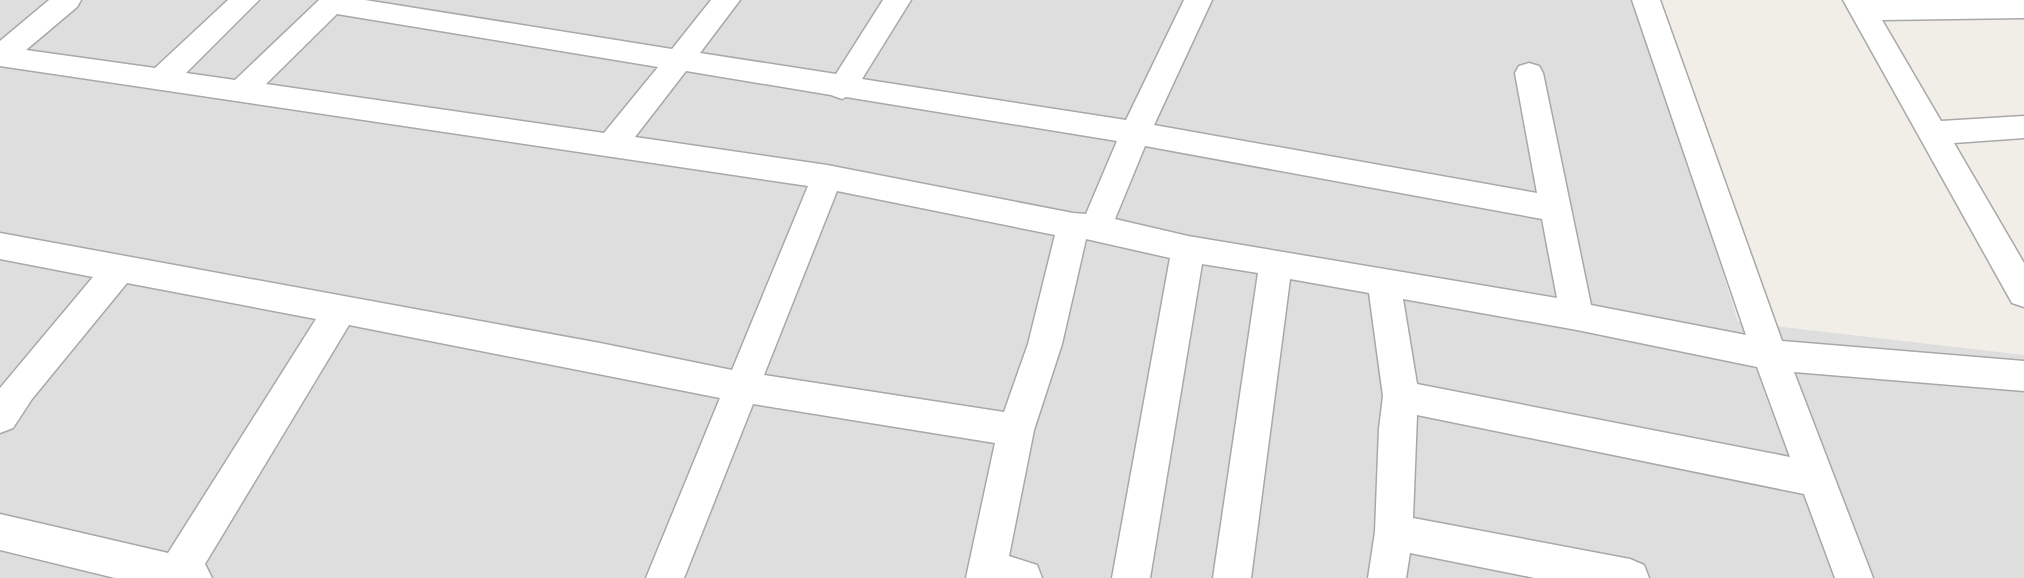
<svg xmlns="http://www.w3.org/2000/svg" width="2024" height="578" font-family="'Space Grotesk',sans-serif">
	<rect width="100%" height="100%" fill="#f1eee7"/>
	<!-- residential -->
	<polygon fill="#dfdede" points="0,0 1638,0 1738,322 2024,355 2024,578 0,578"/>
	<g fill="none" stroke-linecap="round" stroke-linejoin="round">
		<defs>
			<g id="minor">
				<path d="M49,0H81L77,7L26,50L155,68L228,0H259L186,73L235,80L319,0H365L672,49L711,0H740L700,53L836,74L883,0H911L862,79L1126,120L1184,0H1212L1154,125L1537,193L1515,73L1519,66L1529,63L1539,66L1543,73L1591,305L1746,335L1632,0H1660L1782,341L2024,361V391L1794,372L1873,578H1835L1804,494L1417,415L1413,518L1630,559L1644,565L1649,578H1535L1410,553L1406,578H1368L1375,532L1379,429L1383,396L1369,293L1290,279L1251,578H1213L1258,273L1202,264L1150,578H1112L1170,258L1086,239L1062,344L1034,430L1009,556L1037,565L1042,578H966L995,443L753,404L684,578H646L720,398L349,325L205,564L212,578H115L0,550V514L168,553L316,319L127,283L32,399L13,428L0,433V388L93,277L0,259V233L600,343L732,370L808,186L0,66V41ZM337,14L658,67L604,133L266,84ZM686,71L831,95L842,99L846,97L1117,141L1086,214L1073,213L827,165L635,137ZM1145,146L1542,219L1557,298L1188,236L1115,219ZM837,191L1055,235L1028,344L1004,412L764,375ZM1403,299L1577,330L1757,367L1790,457L1417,384Z"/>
				<polygon points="1843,0 2024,0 2024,18 1882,20 1941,121 2024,116 2024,138 1954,143 2024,263 2024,307 2012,303"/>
			</g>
		</defs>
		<!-- minor casing -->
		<use href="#minor" stroke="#a8a8a8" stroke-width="3"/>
		<!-- minor -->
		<use href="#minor" fill="#fff" fill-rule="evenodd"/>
	</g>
</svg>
